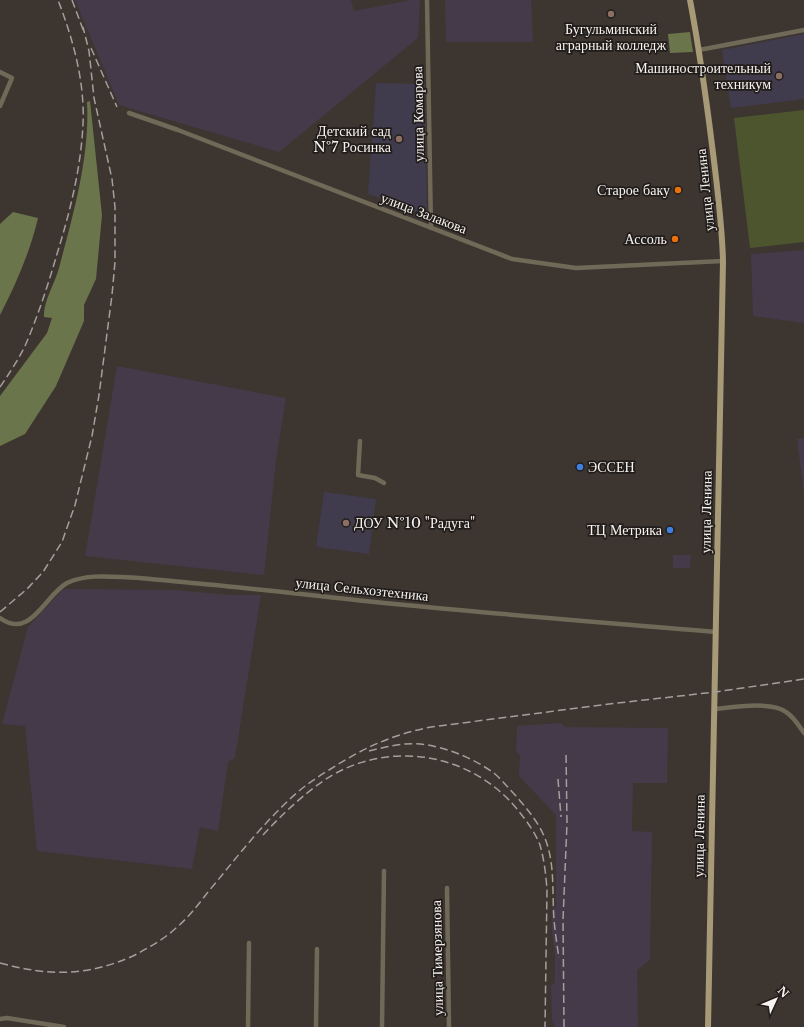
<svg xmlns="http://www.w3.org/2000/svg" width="804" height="1027" font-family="'Libre Baskerville',serif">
	<rect width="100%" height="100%" fill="#3d3530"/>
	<!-- industrial -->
	<g fill="#453a49">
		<polygon points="75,0 351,0 354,11 411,0 420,0 418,38 279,152 119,105"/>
		<polygon points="445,0 531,0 533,42 446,42"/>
		<polygon points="804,250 804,323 753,316 751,254"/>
		<polygon points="117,366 286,398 276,460 264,575 85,556"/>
		<polygon points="804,438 804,494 797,439"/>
		<polygon points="673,555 691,555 690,568 673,568"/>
		<polygon points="63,589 175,590 230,595 261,595 235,758 228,762 218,831 200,827 192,869 37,851 25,726 2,724 28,627"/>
		<polygon points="560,723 565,727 668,728 667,783 633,783 632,831 652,832 650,960 637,970 638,1027 555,1027 552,1020 551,986 555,982 555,956 552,933 552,908 556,907 556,815 519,776 520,755 516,752 517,726"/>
	</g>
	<!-- education -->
	<g fill="#403b4d">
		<polygon points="804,34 804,99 731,108 722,50"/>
		<polygon points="376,83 425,84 427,215 368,194"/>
		<polygon points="324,492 376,499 369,554 316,547"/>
	</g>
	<!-- green -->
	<polygon fill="#4c552e" points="804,110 804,242 750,248 734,118"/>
	<!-- forest -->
	<g fill="#6b754c">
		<polygon points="690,32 693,52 670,53 668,34"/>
		<path d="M90,101L102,215L96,279L84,305V321L56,386L25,434L0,446V396L47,333L52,318L44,317C43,302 55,283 59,268C73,215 90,157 87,102Z"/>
		<path d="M13,212L38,218C30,252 16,284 0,315V224Z"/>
	</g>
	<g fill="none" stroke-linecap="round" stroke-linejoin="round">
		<!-- minor -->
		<g stroke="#706958" stroke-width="4.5">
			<polyline points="427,0 431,228"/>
			<polyline points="699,50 804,30"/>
			<polyline points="0,72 12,78 0,106"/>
			<polyline points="129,113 178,130 512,259 576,268 723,261"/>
			<polyline points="360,441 358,475 375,478 384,483"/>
			<path d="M0,618C31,640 44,596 67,583C84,575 104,576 122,577C145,578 169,581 192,583C250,588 307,595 365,601C481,613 598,622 715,632"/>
			<path d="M715,709C734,707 771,701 786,712C794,717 799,726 804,733"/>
			<polyline points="447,888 449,1027"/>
			<polyline points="0,1019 7,1018 64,1027"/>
			<polyline points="248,1027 249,943"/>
			<polyline points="316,1027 317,949"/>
			<polyline points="382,1027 384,871"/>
		</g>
		<!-- major -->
		<path stroke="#a79a76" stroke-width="6" d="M690,0C699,48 706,97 712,145C717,184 722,222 723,261L708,1027"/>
		<!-- rail -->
		<g stroke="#a59f9b" stroke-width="1.5" stroke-dasharray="8 4" stroke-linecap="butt">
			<polyline points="72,0 84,32"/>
			<polyline points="91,48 117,107"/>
			<path d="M0,387C9,374 18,360 25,346C38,316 48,285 57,254C70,212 81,168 83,124C85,82 73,39 58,0"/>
			<polyline points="0,612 27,589 43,572 62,542 75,505 92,436 99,395 112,295 115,262 115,207 112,179 94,98 89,51 83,27"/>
			<path d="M369,751C381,748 393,745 405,744C433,741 473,757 495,774C503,781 509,789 516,796C528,810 540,824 546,841C555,866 552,893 554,919C555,932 557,945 559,958"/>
			<polyline points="558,779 561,817"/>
			<path d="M263,835C283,813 316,782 342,770C403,741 475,758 517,809C526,820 535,832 540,845C544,859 546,875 547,890L545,1027"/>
			<path d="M0,963C49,976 85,977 133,956C148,948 163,940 176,928C188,918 198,905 208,892C234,861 258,829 288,801C300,789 314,779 329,770C363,748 391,735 431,727L609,704L715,692L804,679"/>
			<polyline points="564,1027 563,920 567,823 566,752"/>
		</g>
	</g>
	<!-- markers -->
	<g fill="#8d6e63" stroke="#211d1b" stroke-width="1.5">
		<circle cx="611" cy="14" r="4"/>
		<circle cx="779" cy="76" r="4"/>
		<circle cx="399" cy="139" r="4"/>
		<circle cx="346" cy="523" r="4"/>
	</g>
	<g fill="#e8710a" stroke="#211d1b" stroke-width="1.5">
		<circle cx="678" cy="190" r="4"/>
		<circle cx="675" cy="239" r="4"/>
	</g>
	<g fill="#3f7fe0" stroke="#211d1b" stroke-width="1.5">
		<circle cx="580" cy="467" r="4"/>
		<circle cx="670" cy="530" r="4"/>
	</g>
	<g text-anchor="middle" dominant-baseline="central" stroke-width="3.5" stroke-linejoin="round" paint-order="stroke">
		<!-- poi labels -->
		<g font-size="14" fill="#f8f3f0" stroke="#211d1b" text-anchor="end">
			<text x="611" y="29" text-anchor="middle">Бугульминский<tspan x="611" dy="16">аграрный колледж</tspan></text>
			<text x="771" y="68">Машиностроительный<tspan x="771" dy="16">техникум</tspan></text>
			<text x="391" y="131">Детский сад<tspan x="391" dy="16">№7 Росинка</tspan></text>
			<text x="670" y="190">Старое баку</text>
			<text x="667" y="239">Ассоль</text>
			<text x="588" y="467" text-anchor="start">ЭССЕН</text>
			<text x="354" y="523" text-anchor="start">ДОУ №10 "Радуга"</text>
			<text x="662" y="530">ТЦ Метрика</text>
		</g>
		<!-- street labels -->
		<g font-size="14" fill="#f8f3f0" stroke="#211d1b">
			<text transform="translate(418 114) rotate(-91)">улица Комарова</text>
			<text transform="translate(705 190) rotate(-96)">улица Ленина</text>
			<text transform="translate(424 213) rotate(21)">улица Залакова</text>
			<text transform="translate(706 512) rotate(-89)">улица Ленина</text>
			<text transform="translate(362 589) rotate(6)">улица Сельхозтехника</text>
			<text transform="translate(699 836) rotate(-89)">улица Ленина</text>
			<text transform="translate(437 958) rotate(-91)">улица Тимерзянова</text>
		</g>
	</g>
	<!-- north arrow -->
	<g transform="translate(776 999) rotate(46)" stroke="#211d1b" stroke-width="3" paint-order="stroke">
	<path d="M0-3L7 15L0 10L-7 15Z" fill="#f8f3f0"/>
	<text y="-6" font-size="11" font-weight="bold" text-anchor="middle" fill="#f8f3f0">N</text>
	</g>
</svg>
